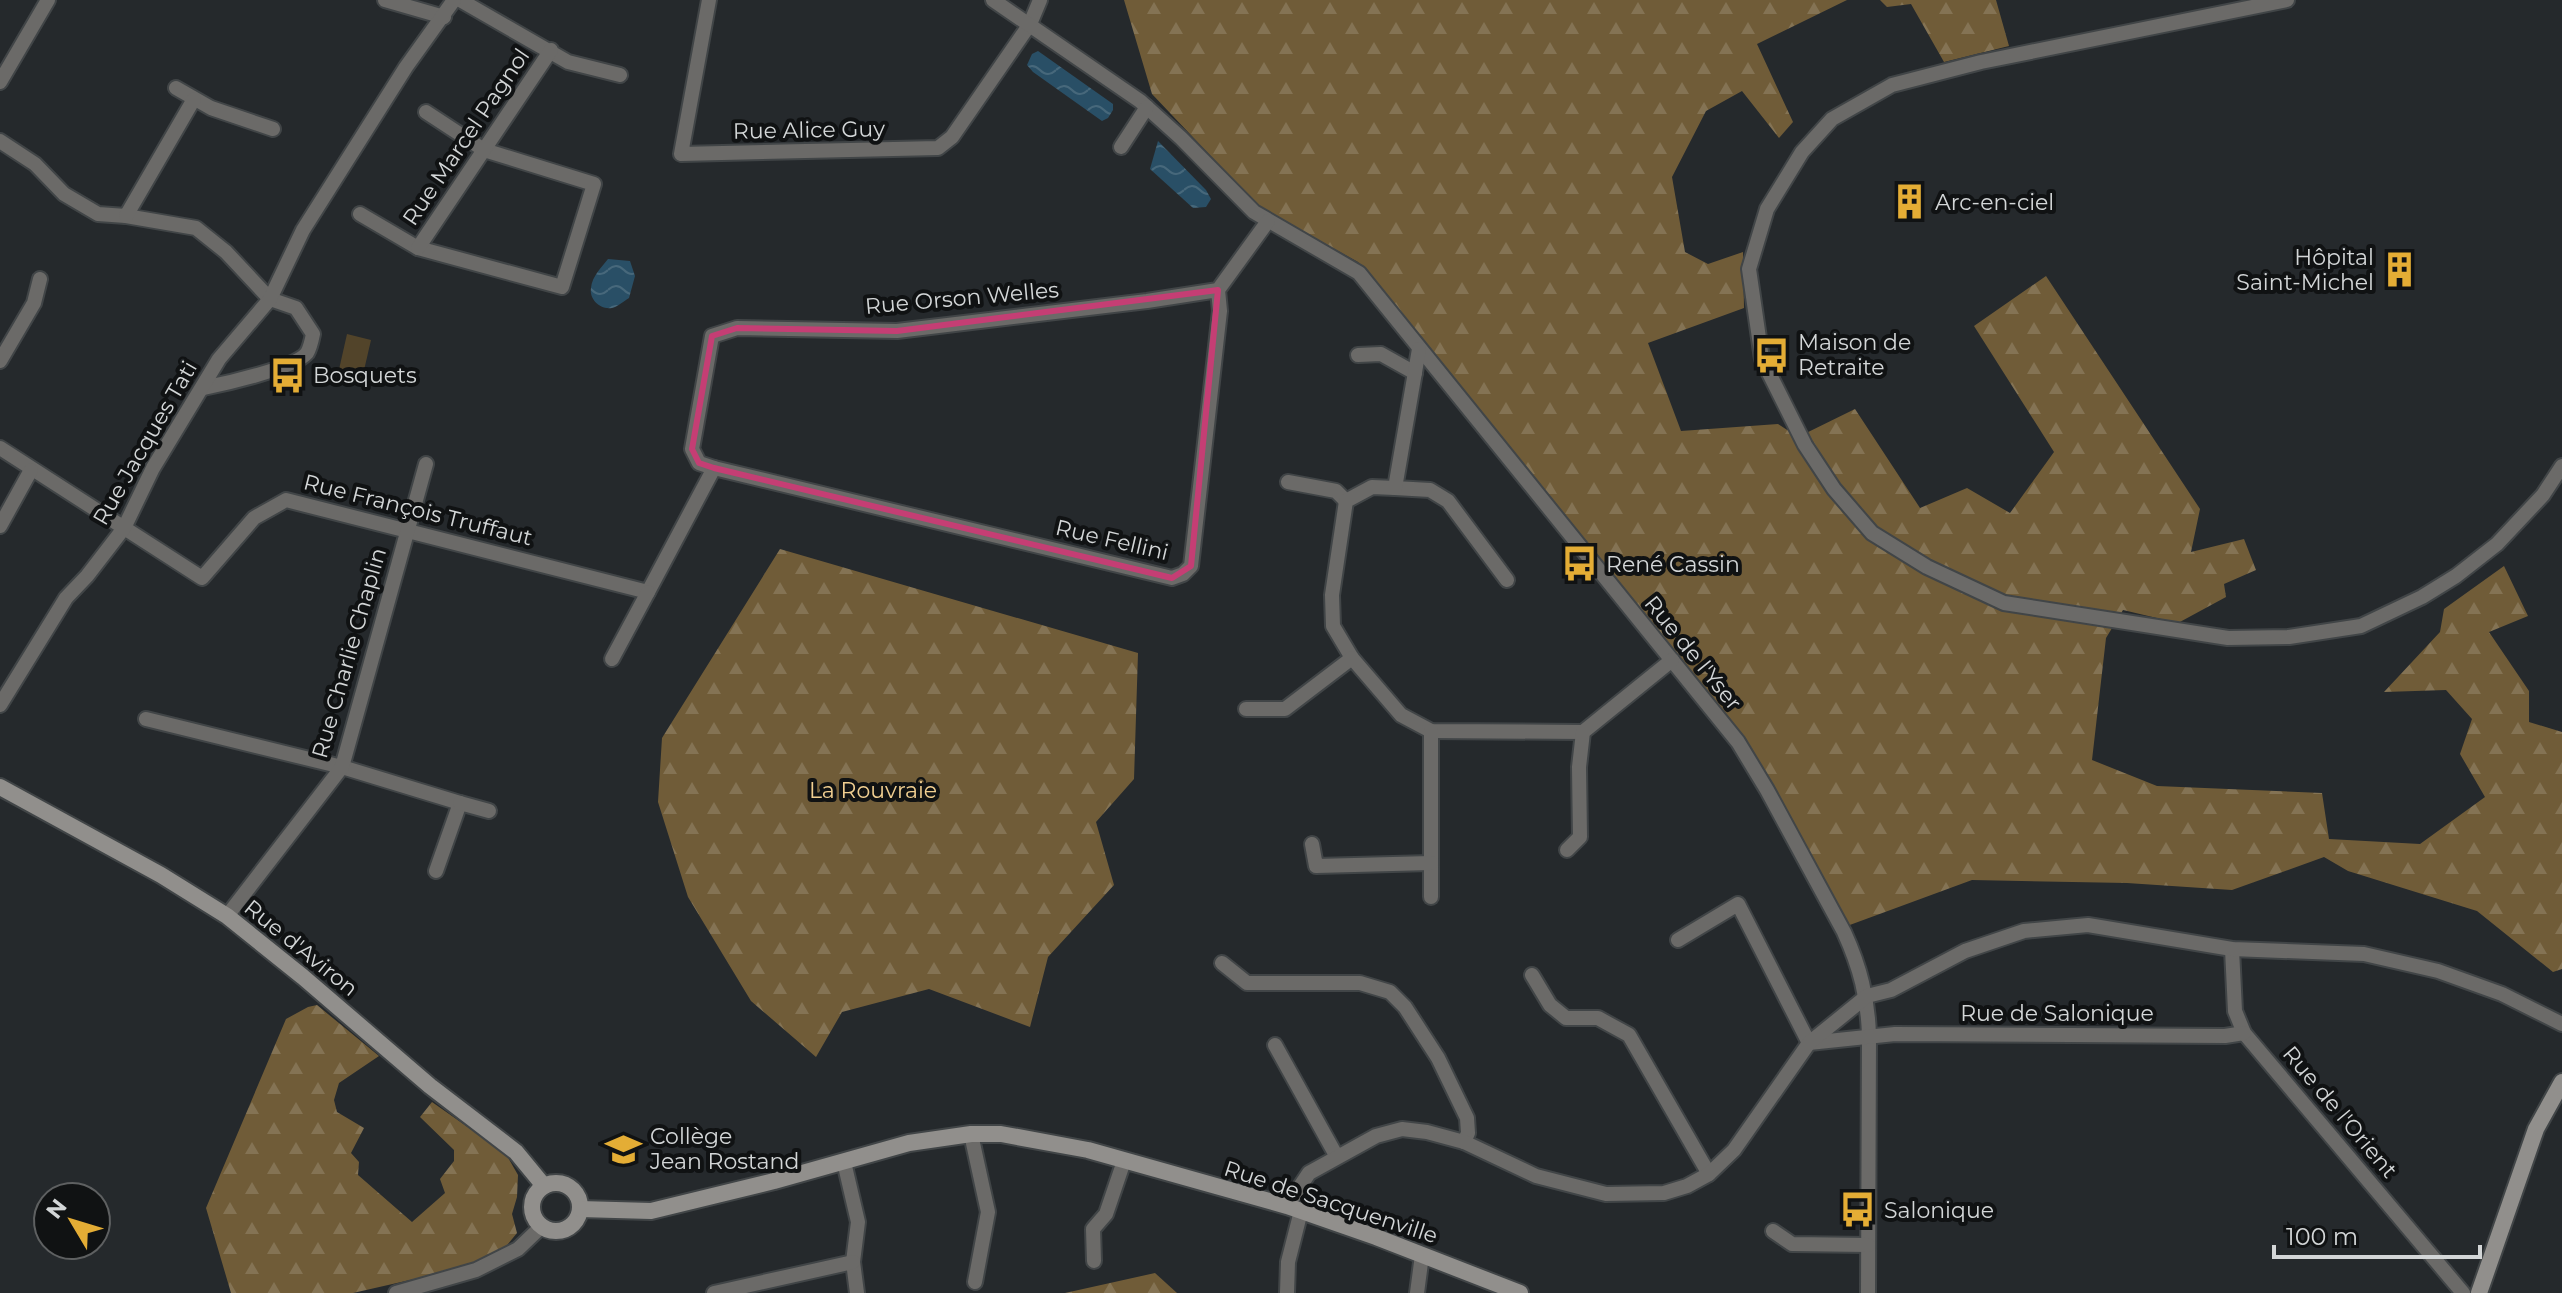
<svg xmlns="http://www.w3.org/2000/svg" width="2562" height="1293" font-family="Montserrat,sans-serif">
	<defs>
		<pattern id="forest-firs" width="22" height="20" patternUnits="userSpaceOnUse" patternTransform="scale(2)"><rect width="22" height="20" fill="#705c38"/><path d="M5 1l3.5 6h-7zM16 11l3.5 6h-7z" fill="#847354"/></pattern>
		<pattern id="water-waves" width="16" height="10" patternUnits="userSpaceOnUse" patternTransform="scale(2)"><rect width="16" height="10" fill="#294f66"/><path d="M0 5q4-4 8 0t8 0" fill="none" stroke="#47687b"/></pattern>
	</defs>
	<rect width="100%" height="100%" fill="#25292c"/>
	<!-- forest -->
	<g fill="url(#forest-firs)">
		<polygon points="1124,0 1847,0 1757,44 1793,122 1779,138 1742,91 1706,111 1672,177 1685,252 1708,264 1743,252 1744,308 1648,343 1681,431 1778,424 1798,437 1855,409 1920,508 1967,488 2010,513 2054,452 1974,326 2046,276 2200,509 2191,552 2244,539 2256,570 2224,584 2226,597 2178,623 2123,610 2106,638 2092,760 2157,786 2322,793 2329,839 2420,844 2485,797 2460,754 2472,719 2446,690 2384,692 2440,632 2444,609 2504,566 2528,616 2489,632 2529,691 2529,722 2562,732 2562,969 2553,972 2477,911 2348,871 2324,857 2232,890 2127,883 1972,880 1847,926 1738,735 1545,503 1358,262 1260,208 1152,94"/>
		<polygon points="1880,0 1996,0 2009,46 1944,62 1911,4 1887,7"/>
		<polygon points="780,549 1138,653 1134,779 1096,822 1114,885 1048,957 1030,1027 929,989 842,1012 816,1057 751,1001 688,897 658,802 662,738"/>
		<polygon points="317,1005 379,1056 339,1083 334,1100 337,1112 364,1128 351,1153 359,1162 358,1175 412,1222 445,1193 440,1179 454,1161 454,1150 420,1117 432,1102 506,1154 518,1175 517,1197 512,1214 517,1233 504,1249 467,1267 353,1293 231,1293 206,1208 286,1019 308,1007"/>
		<polygon points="1155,1273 1177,1293 1065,1293"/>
	</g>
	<!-- garden -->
	<polygon fill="#52442a" points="347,334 371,340 362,379 338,374"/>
	<!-- water -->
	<g fill="url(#water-waves)">
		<polygon points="1038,51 1113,104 1113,110 1108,118 1102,121 1033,72 1027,65 1032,54"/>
		<polygon points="1158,141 1206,190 1211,199 1206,207 1193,208 1150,169"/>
		<path d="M608,259L630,261L635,276L629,298C624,301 617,307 612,308C600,310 589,299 591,288C592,276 602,267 608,259Z"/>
	</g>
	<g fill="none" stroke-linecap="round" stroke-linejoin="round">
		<defs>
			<g id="street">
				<polyline points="385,0 444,17"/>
				<polyline points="460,0 568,62 620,75"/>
				<polyline points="709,0 681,154 938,148 952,137 1030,24 1040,0"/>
				<path d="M993,0L1140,101L1181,138L1254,212L1359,273L1738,742L1767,790L1844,932C1860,967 1868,998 1869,1036L1868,1293"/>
				<polyline points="2287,0 1981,62 1892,85 1832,119 1802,152 1767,209 1749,269 1762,359 1805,445 1834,489 1872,533 1927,567 2004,603 2228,638 2289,637 2361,626 2422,597 2456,576 2497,544 2543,495 2562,466"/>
				<polyline points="0,82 48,0"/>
				<polyline points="176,88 211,108 273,129"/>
				<path d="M0,141L35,164L64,194L98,214L126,216L196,228L226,252L270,299L296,308L313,334C312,339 310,348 307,353C295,368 224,384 203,388"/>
				<polyline points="1121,147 1147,107"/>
				<polyline points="360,214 418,248 562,287 594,184 484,150 426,112"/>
				<polyline points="126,216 194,99"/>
				<polyline points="418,248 551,50"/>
				<polyline points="1218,290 1147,301 897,331 737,328 712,336 692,449 699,463 714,468 1172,578 1183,574 1191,566 1220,311 1218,290 1268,221"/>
				<polyline points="1358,355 1381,354 1415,373"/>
				<polyline points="0,361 34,303 40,279"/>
				<polyline points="0,448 202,578 254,518 286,500 648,592 714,468"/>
				<polyline points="1288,482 1336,491 1346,501"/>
				<polyline points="1395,488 1430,490 1448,501 1507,580"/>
				<polyline points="0,526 31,470"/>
				<polyline points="1352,658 1333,626 1332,595 1346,501 1372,487 1395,488 1419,349"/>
				<polyline points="612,659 648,592"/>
				<polyline points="0,705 66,598 87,576 124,528 153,468 219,359 270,299 303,230 406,67 454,0"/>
				<polyline points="1246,709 1285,709 1352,658 1401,715 1431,731 1583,732"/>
				<polyline points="146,719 342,767 460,803 436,871"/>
				<polyline points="1431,731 1431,897"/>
				<polyline points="460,803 489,811"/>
				<polyline points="1312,844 1316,866 1431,863"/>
				<polyline points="1567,850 1580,837 1579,767 1583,732 1672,660"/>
				<polyline points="227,916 342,767 426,464"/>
				<polyline points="1678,940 1738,904 1809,1043"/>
				<polyline points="2232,949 2235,1011 2244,1033 2463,1293"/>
				<polyline points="1222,963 1247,983 1360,983 1390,992 1405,1007 1438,1058 1467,1118 1468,1133 1464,1142"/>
				<polyline points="1532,975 1550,1005 1566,1018 1598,1018 1629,1035 1709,1174"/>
				<polyline points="1809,1043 1895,1034 2225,1036 2244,1033"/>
				<polyline points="1275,1045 1337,1157"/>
				<polyline points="971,1134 988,1212 975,1282"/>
				<polyline points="844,1162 858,1222 853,1262 857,1293"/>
				<polyline points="1287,1206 1309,1173 1376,1136 1402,1129 1427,1132 1464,1142 1536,1176 1606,1194 1664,1193 1687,1186 1709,1174 1734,1150 1809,1043 1867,996 1891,990 1965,951 2024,931 2088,925 2232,949 2364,954 2438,971 2502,994 2562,1024"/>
				<polyline points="1773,1231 1792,1244 1868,1245"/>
				<polyline points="1094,1261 1093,1229 1106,1214 1124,1161"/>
				<polyline points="396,1293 476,1270 518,1249 542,1226"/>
				<polyline points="714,1293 853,1262"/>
				<polyline points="1287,1293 1288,1262 1301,1211"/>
				<polyline points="1417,1293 1422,1255"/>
			</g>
			<g id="secondary">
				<polyline points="0,787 161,875 227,916 303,977 430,1086 516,1152 544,1186"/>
				<circle cx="556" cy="1207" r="24"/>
				<polyline points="580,1209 651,1211 774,1181 909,1143 971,1134 1001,1134 1088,1150 1287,1206 1376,1237 1520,1293"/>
				<polyline points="2479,1293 2536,1129 2562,1082"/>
			</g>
		</defs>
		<!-- street casing -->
		<use href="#street" stroke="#414547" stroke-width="18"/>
		<!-- secondary casing -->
		<use href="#secondary" stroke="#414547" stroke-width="20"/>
		<!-- street -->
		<use href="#street" stroke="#6b6a68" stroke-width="14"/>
		<!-- secondary -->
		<use href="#secondary" stroke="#918f8c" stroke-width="16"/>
	</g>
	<!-- marked area -->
	<path fill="none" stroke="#c53e74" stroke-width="6" stroke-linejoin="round" d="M1218,290L1191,566L1172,578L714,468L699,463L692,449L712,336L737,328L897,331Z"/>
	<!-- icons -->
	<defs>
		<symbol id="building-bare" viewBox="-9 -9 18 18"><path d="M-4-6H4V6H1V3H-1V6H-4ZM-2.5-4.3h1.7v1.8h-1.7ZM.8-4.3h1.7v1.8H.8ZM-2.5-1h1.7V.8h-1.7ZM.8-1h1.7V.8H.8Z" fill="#e4ad35" stroke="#101213" stroke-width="2.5" paint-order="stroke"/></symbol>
		<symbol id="bus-bare" viewBox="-9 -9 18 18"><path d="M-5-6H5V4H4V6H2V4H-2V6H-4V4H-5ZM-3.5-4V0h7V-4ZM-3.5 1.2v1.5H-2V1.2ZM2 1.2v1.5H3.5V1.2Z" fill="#e4ad35" stroke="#101213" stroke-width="2.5" paint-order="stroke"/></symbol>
		<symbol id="school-bare" viewBox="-9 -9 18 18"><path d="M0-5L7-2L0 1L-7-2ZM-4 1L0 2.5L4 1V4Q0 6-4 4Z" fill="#e4ad35" stroke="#101213" stroke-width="2.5" paint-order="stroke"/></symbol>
	</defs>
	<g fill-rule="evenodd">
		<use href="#building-bare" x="1884" y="176" width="51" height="51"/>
		<use href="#building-bare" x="2374" y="244" width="51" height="51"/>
		<use href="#bus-bare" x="1746" y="330" width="51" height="51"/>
		<use href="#bus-bare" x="262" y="350" width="51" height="51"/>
		<use href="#bus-bare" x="1554" y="538" width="51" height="51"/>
		<use href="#school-bare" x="598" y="1124" width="51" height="51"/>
		<use href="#bus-bare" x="1832" y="1184" width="51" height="51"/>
	</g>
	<g text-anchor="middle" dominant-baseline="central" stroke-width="8" stroke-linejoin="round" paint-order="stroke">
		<!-- street labels -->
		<g font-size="22" fill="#d3d6d7" stroke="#101213">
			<text transform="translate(809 130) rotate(-1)">Rue Alice Guy</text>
			<text transform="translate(466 137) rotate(-56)">Rue Marcel Pagnol</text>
			<text transform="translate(962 298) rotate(-5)">Rue Orson Welles</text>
			<text transform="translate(145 443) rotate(-60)">Rue Jacques Tati</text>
			<text transform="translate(418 510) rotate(14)">Rue François Truffaut</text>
			<text transform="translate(1112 540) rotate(13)">Rue Fellini</text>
			<text transform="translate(349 653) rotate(-74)">Rue Charlie Chaplin</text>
			<text transform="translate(1693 653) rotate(51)">Rue de l'Yser</text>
			<text transform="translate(301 948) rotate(39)">Rue d'Aviron</text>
			<text x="2057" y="1013">Rue de Salonique</text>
			<text transform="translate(2340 1112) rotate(50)">Rue de l'Orient</text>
			<text transform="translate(1331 1202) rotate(18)">Rue de Sacquenville</text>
		</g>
		<!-- poi labels -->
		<g font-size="22" fill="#d3d6d7" stroke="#101213" text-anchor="start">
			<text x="1935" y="202">Arc-en-ciel</text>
			<text x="2374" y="257" text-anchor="end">Hôpital<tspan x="2374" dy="25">Saint-Michel</tspan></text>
			<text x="1798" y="342">Maison de<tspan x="1798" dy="25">Retraite</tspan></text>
			<text x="313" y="375">Bosquets</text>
			<text x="1606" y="564">René Cassin</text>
			<text x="650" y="1136">Collège<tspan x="650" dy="25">Jean Rostand</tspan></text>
			<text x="1884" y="1210">Salonique</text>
		</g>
		<!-- park labels -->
		<g font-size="22" fill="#f1cf91" stroke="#101213">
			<text x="873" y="790">La Rouvraie</text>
		</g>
	</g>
	<!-- north arrow -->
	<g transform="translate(72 1221) rotate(308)"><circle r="38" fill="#101213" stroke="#5e6061" stroke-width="2"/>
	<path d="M0-6L14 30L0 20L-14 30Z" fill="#e4ad35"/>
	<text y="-12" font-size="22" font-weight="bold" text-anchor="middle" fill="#d3d6d7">N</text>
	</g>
	<!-- scale -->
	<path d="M2274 1245v12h206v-12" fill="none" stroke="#d3d6d7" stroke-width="4"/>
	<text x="2286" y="1245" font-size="24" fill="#d3d6d7" stroke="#101213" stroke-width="6" paint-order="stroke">100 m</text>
</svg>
